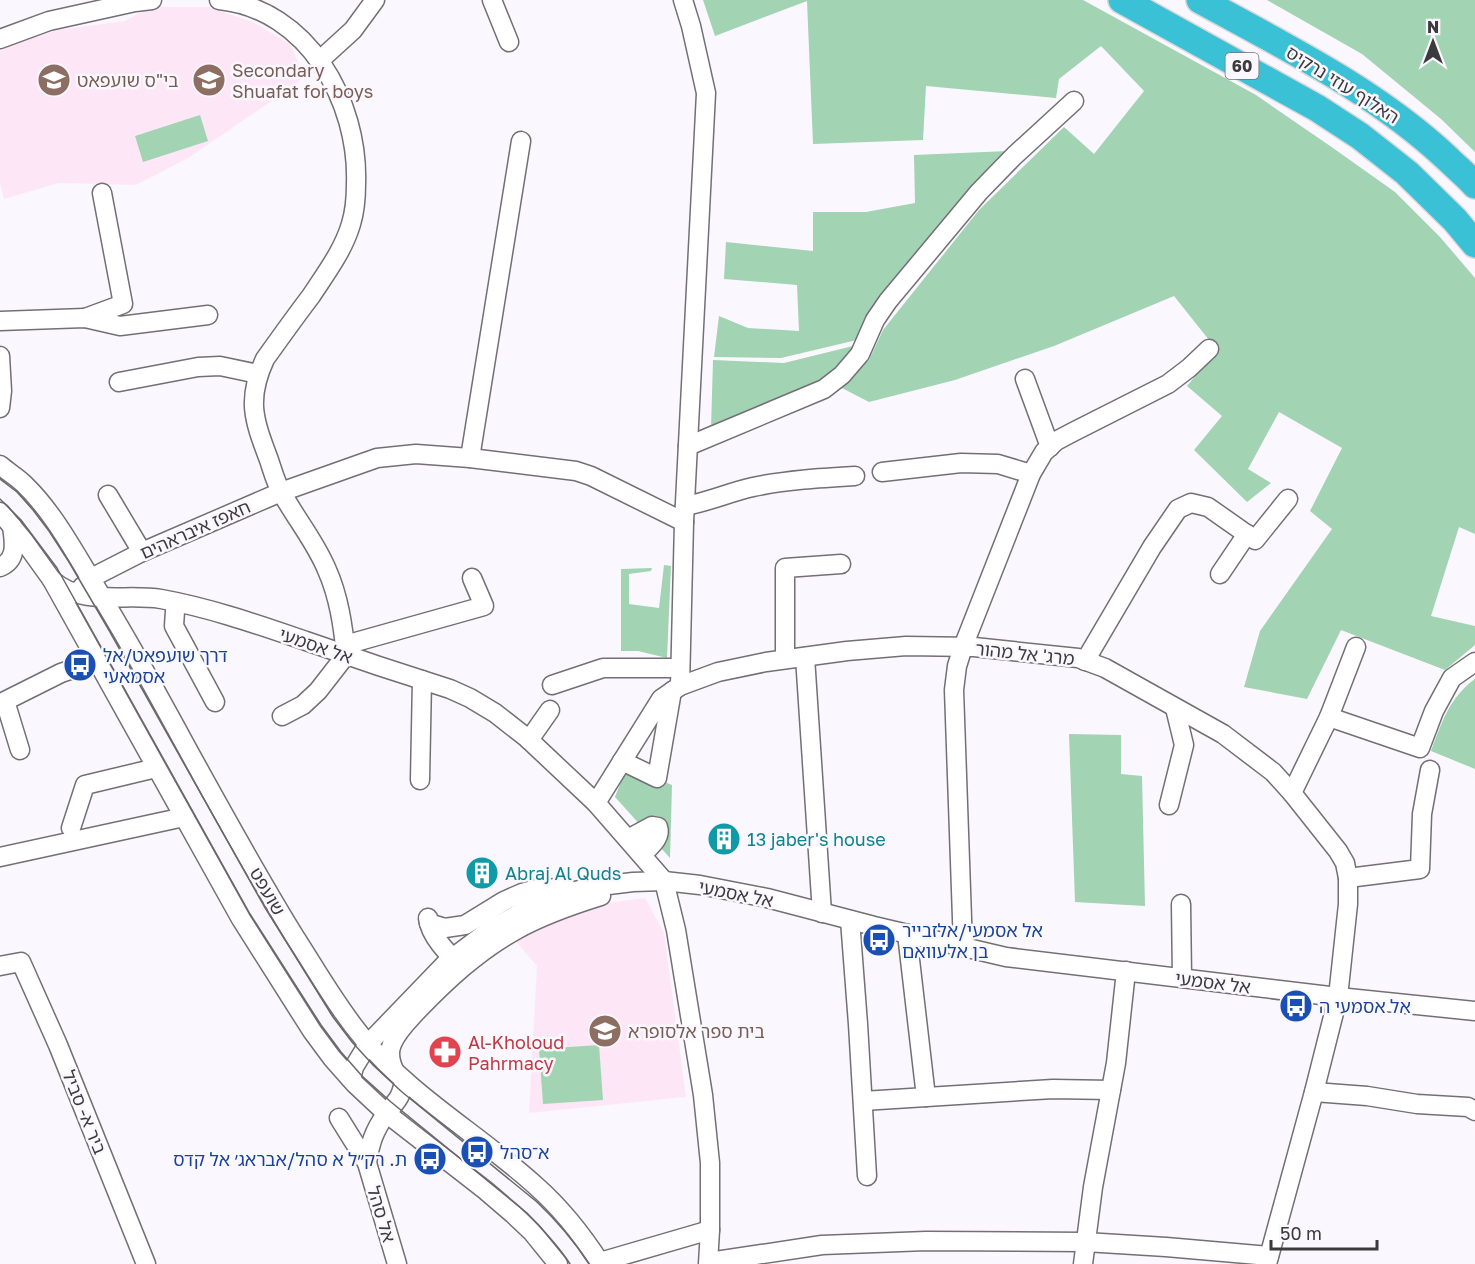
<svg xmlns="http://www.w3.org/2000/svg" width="1475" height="1264" font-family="'Golos Text','Noto Sans Hebrew',sans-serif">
	<rect width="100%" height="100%" fill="#fbf7fe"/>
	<!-- education -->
	<g fill="#fde7f6">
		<polygon points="150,7 208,7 253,22 290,44 301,68 299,82 190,157 136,185 59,183 4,199 0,184 0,49 57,30 125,21"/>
		<polygon points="645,898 664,933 686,1097 529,1113 537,966 514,939 552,919 599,904"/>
	</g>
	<!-- green -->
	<g fill="#a2d3b3">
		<polygon points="703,0 1083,0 1256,95 1333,148 1395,192 1440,237 1475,278 1475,534 1459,527 1431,616 1475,626 1475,645 1445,670 1341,630 1307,699 1244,687 1260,631 1332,529 1310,511 1342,448 1279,412 1248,469 1271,483 1247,502 1194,450 1222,416 1187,386 1217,350 1174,296 1054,346 955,380 869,402 838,386 869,360 883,330 979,210 1064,127 1094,154 1144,91 1101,46 1059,79 1056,98 926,86 923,140 813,144 807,1 715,36"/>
		<polygon points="1267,0 1475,0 1475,152 1441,119 1362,54"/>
		<polygon points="200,115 208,141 143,162 135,136"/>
		<polygon points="1008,151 969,188 883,295 861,339 781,358 714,357 719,316 748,328 799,331 797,285 724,279 726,242 813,251 813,212 866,212 915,203 914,155"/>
		<polygon points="857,345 847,360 819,384 711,428 713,360 784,363"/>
		<polygon points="664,565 671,566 667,658 638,651 621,651 621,569 652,568 651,571 629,574 629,604 659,608"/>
		<path d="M1475,679V769L1431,751C1442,722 1449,698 1475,679Z"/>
		<polygon points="1069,734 1121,735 1121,774 1142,776 1145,906 1075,902"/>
		<polygon points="627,767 672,785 670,858 615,797"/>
		<polygon points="599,1045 603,1100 543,1104 539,1049"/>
	</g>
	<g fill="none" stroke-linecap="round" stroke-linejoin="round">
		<defs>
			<g id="minor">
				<path d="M219,0C308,9 359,102 356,184C356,197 355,211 351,224C343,251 326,273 311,296C295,317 280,338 265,359C246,400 254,420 269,460C273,472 276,484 283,495C297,520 316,543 327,570C339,597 343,626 346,655L318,691L303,705L282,716"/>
				<polyline points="492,0 509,42"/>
				<polyline points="0,39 49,21 135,2 152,0"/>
				<polyline points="319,61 353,30 375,0"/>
				<polyline points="85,318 123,304 102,193"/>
				<polyline points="0,321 85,318 120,326 208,315"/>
				<polyline points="0,356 2,391 0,408"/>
				<polyline points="1025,379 1050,447"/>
				<polyline points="119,382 198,367 220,366 258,374"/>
				<polyline points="688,446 824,389 842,375 860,354 875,320 888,301 979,192 1014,156 1074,101"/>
				<polyline points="470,458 521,141"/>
				<path d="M0,465C8,472 17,477 24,484C52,511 71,546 91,579C106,604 121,629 135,654C188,748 238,845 295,937C317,971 337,1007 363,1038C412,1097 480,1135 536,1186C562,1209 583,1236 601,1264"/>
				<polyline points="882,472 961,463 998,464 1031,474"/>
				<polyline points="108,495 142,552"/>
				<path d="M685,506C708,502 730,492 753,487C786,480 820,478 855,476"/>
				<polyline points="0,512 24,541 52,580 241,919 312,1031 332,1058 355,1084 386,1113 485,1190 513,1214 532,1232 558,1264"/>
				<path d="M0,567C18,560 14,542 12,526"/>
				<polyline points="1220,574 1247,534"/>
				<path d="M52,580C82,607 125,593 161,599C211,608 259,625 306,641C354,658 402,674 450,689L470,698L495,713L527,738L596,803L664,881L676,930L703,1095L710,1163V1230L708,1264"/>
				<polyline points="82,587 95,576 142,552 281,492 377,458 416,454 470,458 576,471 591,476 684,522"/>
				<polyline points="177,603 175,611 174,626 215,702"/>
				<polyline points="345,645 484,606 472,578"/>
				<polyline points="805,657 822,913"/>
				<polyline points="785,659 785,568 841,564"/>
				<polyline points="1085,661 1152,547 1178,509 1191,503 1208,507 1255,540 1288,499"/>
				<polyline points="552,685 603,668 680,668"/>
				<polyline points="680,686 684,522 706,93 691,26 683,0"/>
				<polyline points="1329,717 1356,647"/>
				<polyline points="529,740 550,710"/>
				<polyline points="20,750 5,701 61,673 96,661"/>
				<polyline points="622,761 657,778 672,691"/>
				<polyline points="420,780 422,680"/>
				<polyline points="1292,793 1329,717 1420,748 1434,711 1452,678 1475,662"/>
				<polyline points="596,803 661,699 680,686 718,672 766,662 847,651 906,646 974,647 1078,658 1105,668 1223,734 1273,772 1292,793 1338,851 1345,863 1348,878 1348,904 1338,997 1314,1092 1267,1264"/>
				<polyline points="1169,805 1184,745 1175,708"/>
				<polyline points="71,828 85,785 156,768"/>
				<path d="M628,839L652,826L658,827C662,838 649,847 642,855"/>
				<polyline points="0,857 184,817"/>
				<polyline points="1348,878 1420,869 1422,814 1430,770"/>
				<polyline points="1181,904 1182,978"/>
				<path d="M428,918C430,936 448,954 461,966"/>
				<polyline points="850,920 858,1024 867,1176"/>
				<polyline points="429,923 445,928 465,925 504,901 522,893 537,889 566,888"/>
				<polyline points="907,934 926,1097"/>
				<polyline points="963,947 954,690 957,666 963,647 1031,474 1044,452 1056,441 1073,432 1168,384 1189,368 1209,349"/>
				<polyline points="0,966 21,962 58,1045 146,1264"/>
				<path d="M394,1070C390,1061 388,1053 392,1044C397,1031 408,1021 417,1011C447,980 478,951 516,930C543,915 572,905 601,896"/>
				<polyline points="351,1079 354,1067 368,1044 446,963 491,929 527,909 571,892 592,887 633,882 664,881 700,885 767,898 874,926 1006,957 1338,997 1475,1011"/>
				<polyline points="1314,1092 1367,1096 1417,1104 1468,1107 1475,1111"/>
				<polyline points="863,1101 1053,1089 1111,1090"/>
				<polyline points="339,1118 367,1163 397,1264"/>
				<path d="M367,1163C370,1143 374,1131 386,1114C396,1101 401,1099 404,1081"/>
				<polyline points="600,1262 710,1230"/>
				<polyline points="709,1262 822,1245 926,1241 1085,1242 1166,1247 1269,1256"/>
				<polyline points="1083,1264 1093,1187 1116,1063 1126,971"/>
			</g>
			<g id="highway">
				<polyline points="1122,0 1317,108 1360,136 1407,173 1455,220 1475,244"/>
				<path d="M1200,0C1286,47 1377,92 1448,159C1457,168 1467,176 1475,185"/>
			</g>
		</defs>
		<!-- minor casing -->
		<use href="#minor" stroke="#736f75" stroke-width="21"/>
		<!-- highway casing -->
		<use href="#highway" stroke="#d8d8d8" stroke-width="30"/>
		<!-- minor -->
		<use href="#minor" stroke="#fff" stroke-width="18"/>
		<!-- highway -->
		<use href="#highway" stroke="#3bc1d5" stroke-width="27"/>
		<!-- tram -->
		<g stroke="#6a676b" stroke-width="1.5">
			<path d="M0,479L17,492L33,510L49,531L69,562L110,632L264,906L333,1017L352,1042L374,1066L402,1092L537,1202C557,1221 574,1241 589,1264"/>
			<path d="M0,499L21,520L57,568L250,914L321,1025L341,1052L362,1076L391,1102L527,1213C542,1229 558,1245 570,1264"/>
		</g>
	</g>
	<!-- icons -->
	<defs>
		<symbol id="school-disc" viewBox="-11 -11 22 22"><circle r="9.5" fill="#8d6e63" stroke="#fbf7fe"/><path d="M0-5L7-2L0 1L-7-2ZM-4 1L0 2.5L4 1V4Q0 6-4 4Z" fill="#fff"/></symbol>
		<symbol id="bus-disc" viewBox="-11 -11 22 22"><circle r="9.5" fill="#1a4fb4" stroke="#fbf7fe"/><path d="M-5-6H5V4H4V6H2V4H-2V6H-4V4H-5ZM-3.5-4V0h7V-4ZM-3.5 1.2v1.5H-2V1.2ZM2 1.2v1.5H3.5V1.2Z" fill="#fff"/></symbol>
		<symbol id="building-disc" viewBox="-11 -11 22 22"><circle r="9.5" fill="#0f9aa8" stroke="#fbf7fe"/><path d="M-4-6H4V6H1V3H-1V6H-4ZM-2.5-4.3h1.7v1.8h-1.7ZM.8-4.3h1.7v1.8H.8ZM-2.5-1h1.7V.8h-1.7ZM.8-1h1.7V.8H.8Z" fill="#fff"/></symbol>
		<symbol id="pharmacy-disc" viewBox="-11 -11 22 22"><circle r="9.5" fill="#e0444e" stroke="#fbf7fe"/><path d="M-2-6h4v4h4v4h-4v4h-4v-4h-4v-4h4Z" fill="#fff"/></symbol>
	</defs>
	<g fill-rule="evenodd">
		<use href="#school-disc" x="35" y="61" width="38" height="38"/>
		<use href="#school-disc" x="190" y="61" width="38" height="38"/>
		<use href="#bus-disc" x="61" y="646" width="38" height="38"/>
		<use href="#building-disc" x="705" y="820" width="38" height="38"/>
		<use href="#building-disc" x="463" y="854" width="38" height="38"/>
		<use href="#bus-disc" x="860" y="921" width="38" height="38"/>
		<use href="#bus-disc" x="1277" y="987" width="38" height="38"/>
		<use href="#school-disc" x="586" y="1012" width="38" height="38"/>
		<use href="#pharmacy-disc" x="426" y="1033" width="38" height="38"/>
		<use href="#bus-disc" x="458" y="1133" width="38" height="38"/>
		<use href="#bus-disc" x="411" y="1140" width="38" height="38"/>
	</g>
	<g text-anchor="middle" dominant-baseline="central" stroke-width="5" stroke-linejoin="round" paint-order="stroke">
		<!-- shield labels -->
		<rect fill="#fbf7fe" stroke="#757377" stroke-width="1.5" x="1225.5" y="53" width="33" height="26" rx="4.5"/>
		<g font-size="16" font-weight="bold" fill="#3c3a3d">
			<text x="1242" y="66">60</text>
		</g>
		<!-- education labels -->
		<g font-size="18" fill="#785e54" stroke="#fbf7fe" text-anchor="start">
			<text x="232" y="70">Secondary<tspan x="232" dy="21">Shuafat for boys</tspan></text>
			<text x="77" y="80">בי"ס שועפאט</text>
			<text x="628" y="1031">בית ספר אלסופרא</text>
		</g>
		<!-- street labels -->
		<g font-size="18" fill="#3c3a3d" stroke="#fbf7fe">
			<text transform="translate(1343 84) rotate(32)">האלוף עוזי נרקיס</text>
			<text transform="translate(195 529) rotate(-24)">חאפז איבראהים</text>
			<text transform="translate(316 645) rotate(19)">אל אסמעי</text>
			<text transform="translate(1025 653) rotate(6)">מרג' אל מהור</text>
			<text transform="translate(268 891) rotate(60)">שועפט</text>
			<text transform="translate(736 893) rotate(11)">אל אסמעי</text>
			<text transform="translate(1213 982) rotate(7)">אל אסמעי</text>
			<text transform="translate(85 1112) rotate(68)">ביר א- סביל</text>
			<text transform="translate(382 1214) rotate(73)">אל סהל</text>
		</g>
		<!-- transit labels -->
		<g font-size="18" fill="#164399" stroke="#fbf7fe" text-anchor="start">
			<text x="103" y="655">דרך שועפאט/אל<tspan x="103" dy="21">אסמאעי</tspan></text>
			<text x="902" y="930">אל אסמעי/אלזבייר<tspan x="902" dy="21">בן אלעוואם</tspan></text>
			<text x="1319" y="1006">אל אסמעי ה</text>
			<text x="500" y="1152">א־סהל</text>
			<text x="407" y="1159" text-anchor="end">ת. רק״ל א סהל/אבראג׳ אל קדס</text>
		</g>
		<!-- culture labels -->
		<g font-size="18" fill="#0d838f" stroke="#fbf7fe" text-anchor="start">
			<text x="747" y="839">13 jaber's house</text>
			<text x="505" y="873">Abraj Al Quds</text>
		</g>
		<!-- health labels -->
		<g font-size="18" fill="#be3a42" stroke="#fbf7fe" text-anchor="start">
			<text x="468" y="1042">Al-Kholoud<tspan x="468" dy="21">Pahrmacy</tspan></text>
		</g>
	</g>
	<!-- north arrow -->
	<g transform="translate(1433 42)" stroke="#fbf7fe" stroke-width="4.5" paint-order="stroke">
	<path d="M0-4.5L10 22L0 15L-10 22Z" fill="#3c3a3d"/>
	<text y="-9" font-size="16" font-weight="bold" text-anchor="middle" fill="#3c3a3d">N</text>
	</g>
	<!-- scale -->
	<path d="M1271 1240v9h106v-9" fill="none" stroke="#3c3a3d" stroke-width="3"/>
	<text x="1280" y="1240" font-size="18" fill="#3c3a3d" stroke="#fbf7fe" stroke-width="4.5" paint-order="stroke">50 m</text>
</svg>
